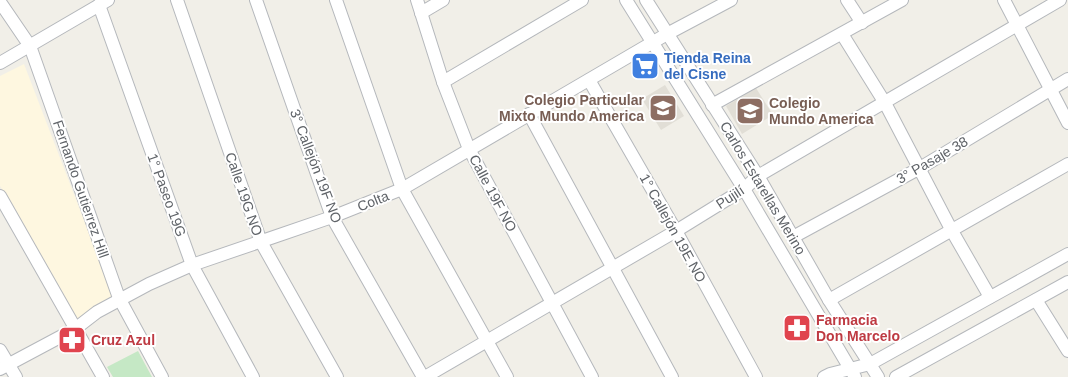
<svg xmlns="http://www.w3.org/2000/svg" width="1068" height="377" font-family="Arial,sans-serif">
	<rect width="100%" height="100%" fill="#f1efe8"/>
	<!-- commercial -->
	<polygon fill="#fef7e0" points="24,64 115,301 76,323 0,186 0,76"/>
	<!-- education -->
	<g fill="#e1ded6">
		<polygon points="665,85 684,116 661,130 642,99"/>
		<polygon points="756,88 773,115 742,134 726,106"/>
	</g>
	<!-- green -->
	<polygon fill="#c5e8c5" points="138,351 152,377 113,377 107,367"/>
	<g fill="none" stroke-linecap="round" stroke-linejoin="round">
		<defs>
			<g id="minor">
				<polyline points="177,0 261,242 337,377"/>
				<polyline points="256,0 332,217 423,377"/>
				<polyline points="336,0 402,189 507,377"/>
				<polyline points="417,0 443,82 469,149 592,377"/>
				<polyline points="626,0 744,189 855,377"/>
				<polyline points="646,0 758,176 829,300 878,377"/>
				<polyline points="847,0 862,23"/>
				<polyline points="1004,0 1068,123"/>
				<polyline points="0,2 30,46 119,298 162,377"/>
				<polyline points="99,5 192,265 253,377"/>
				<polyline points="421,13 443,0"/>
				<polyline points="842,34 885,103 952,231 990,297"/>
				<polyline points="0,63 108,0"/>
				<polyline points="589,80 676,231 756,377"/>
				<polyline points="443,82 582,0"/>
				<polyline points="712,105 902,0"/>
				<polyline points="529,114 672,377"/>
				<polyline points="0,196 103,377"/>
				<polyline points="793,237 920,168 1068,79"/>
				<polyline points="829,300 1068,164"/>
				<polyline points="1036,300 1068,351"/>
				<polyline points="0,350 16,377"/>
				<polyline points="0,369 75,329 97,312 149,284 192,265 332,217 402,189 667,34 731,0"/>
				<polyline points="425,377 676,231 744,189 758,176 1060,0"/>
				<polyline points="824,377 830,374 870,364 1068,254"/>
				<polyline points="896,377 1068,282"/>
			</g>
		</defs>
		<!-- minor casing -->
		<use href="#minor" stroke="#b5b8bc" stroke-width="14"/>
		<!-- minor -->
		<use href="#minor" stroke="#fff" stroke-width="12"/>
	</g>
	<!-- icons -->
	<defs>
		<symbol id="supermarket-square" viewBox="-11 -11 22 22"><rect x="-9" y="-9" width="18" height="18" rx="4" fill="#3f7fe0" stroke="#fff"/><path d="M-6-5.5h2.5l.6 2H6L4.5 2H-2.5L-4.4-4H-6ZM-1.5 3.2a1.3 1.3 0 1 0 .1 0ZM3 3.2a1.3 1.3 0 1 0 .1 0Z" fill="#fff"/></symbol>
		<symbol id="school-square" viewBox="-11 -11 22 22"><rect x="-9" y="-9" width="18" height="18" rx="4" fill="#8d6e63" stroke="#fff"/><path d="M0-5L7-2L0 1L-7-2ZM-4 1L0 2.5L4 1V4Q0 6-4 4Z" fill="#fff"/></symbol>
		<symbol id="pharmacy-square" viewBox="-11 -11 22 22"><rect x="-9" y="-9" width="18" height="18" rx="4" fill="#e0444e" stroke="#fff"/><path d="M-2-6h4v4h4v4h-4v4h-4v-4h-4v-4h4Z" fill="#fff"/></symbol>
	</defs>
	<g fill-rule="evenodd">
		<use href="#supermarket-square" x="629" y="50" width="32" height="32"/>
		<use href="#school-square" x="647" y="92" width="32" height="32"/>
		<use href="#school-square" x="734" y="95" width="32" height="32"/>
		<use href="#pharmacy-square" x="781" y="312" width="32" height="32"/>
		<use href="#pharmacy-square" x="56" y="324" width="32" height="32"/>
	</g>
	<g text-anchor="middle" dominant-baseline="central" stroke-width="4" stroke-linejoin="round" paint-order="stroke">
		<!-- shop labels -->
		<g font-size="14" font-weight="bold" fill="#366cbe" stroke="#fff" text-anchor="start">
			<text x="664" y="58">Tienda Reina<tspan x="664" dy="16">del Cisne</tspan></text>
		</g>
		<!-- education labels -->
		<g font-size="14" font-weight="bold" fill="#785e54" stroke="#fff" text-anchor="end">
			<text x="644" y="100">Colegio Particular<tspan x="644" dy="16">Mixto Mundo America</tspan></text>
			<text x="769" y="103" text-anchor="start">Colegio<tspan x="769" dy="16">Mundo America</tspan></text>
		</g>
		<!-- street labels -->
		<g font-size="14" fill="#5f6368" stroke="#fff">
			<text transform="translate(932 160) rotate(-30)">3° Pasaje 38</text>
			<text transform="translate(316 166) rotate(69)">3° Callejón 19F NO</text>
			<text transform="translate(763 188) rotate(59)">Carlos Estarellas Merino</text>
			<text transform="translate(81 189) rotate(71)">Fernando Gutierrez Hill</text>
			<text transform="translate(493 193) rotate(62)">Calle 19F NO</text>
			<text transform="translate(244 194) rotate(71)">Calle 19G NO</text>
			<text transform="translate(167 195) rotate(70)">1° Paseo 19G</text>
			<text transform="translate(730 197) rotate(-33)">Pujilí</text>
			<text transform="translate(373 201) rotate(-22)">Colta</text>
			<text transform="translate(673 228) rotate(61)">1° Callejón 19E NO</text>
		</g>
		<!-- health labels -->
		<g font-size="14" font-weight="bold" fill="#be3a42" stroke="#fff" text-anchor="start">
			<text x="816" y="320">Farmacia<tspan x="816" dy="16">Don Marcelo</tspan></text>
			<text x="91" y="340">Cruz Azul</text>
		</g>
	</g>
</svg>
